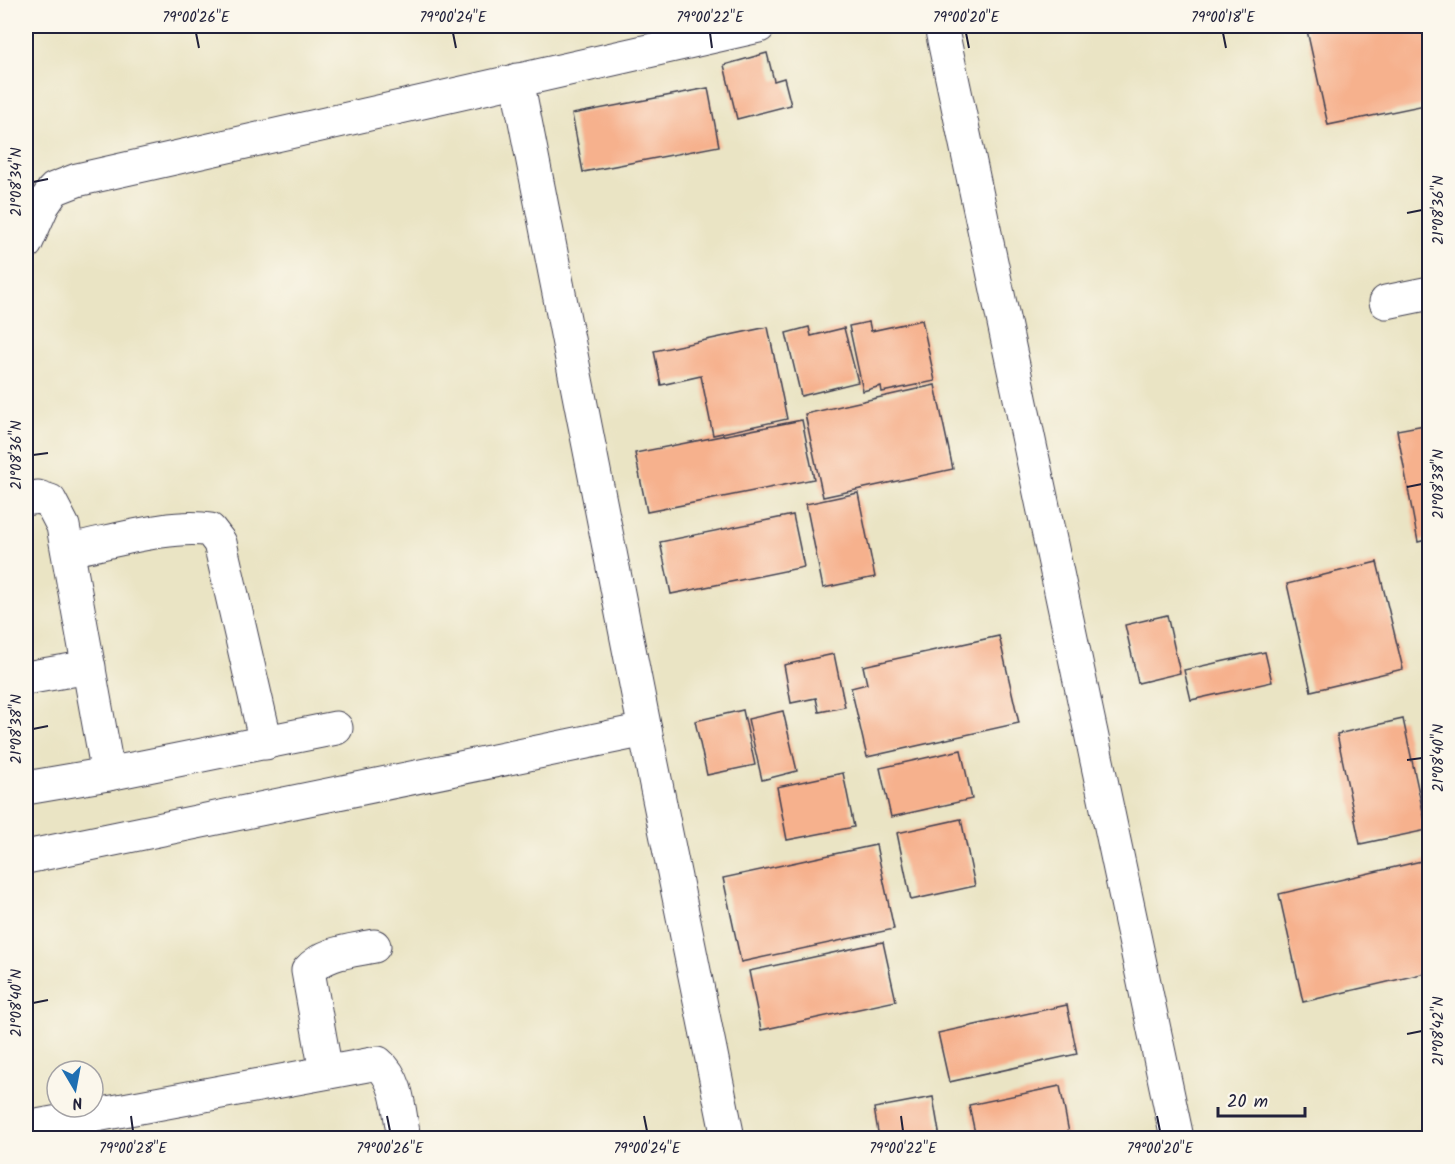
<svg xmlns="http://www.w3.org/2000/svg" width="1455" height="1164" font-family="Kalam,sans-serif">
	<rect width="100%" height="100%" fill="#fbf7ec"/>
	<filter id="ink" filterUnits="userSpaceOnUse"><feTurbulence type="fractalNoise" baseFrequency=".0167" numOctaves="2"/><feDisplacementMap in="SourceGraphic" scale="12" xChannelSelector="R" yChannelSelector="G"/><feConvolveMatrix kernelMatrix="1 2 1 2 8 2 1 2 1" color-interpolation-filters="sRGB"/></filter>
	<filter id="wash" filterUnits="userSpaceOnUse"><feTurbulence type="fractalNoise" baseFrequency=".008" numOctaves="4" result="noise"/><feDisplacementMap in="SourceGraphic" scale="24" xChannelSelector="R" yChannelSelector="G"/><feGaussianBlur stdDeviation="1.35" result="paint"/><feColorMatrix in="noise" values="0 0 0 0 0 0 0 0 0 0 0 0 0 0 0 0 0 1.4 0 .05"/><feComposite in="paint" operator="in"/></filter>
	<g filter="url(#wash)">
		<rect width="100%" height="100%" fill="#eae4c4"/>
		<g id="blocks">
			<!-- building -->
			<g fill="#f6b18d">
				<polygon points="1306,26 1430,26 1430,104 1328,125"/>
				<polygon points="767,53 774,81 784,78 791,105 737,119 724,65"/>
				<polygon points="708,88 719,146 583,172 572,114"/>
				<polygon points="922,320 935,381 882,392 881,386 863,391 849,326 869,322 871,331"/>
				<polygon points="768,327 787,419 713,435 701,376 661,385 654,351"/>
				<polygon points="809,327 811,336 844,328 858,382 801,396 786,333"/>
				<polygon points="935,385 953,469 823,497 805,414"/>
				<polygon points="802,420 814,479 647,512 635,453"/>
				<polygon points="1430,424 1430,539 1418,542 1397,430"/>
				<polygon points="858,493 875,577 823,588 806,504"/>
				<polygon points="793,515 804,567 671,594 660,542"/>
				<polygon points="1377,562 1403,669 1311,691 1287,584"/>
				<polygon points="1167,615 1180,673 1138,683 1125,625"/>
				<polygon points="999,636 1019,723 867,757 851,688 867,684 863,666"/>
				<polygon points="1265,652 1272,682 1191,700 1184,670"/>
				<polygon points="834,654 845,707 819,712 816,698 791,703 784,665"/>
				<polygon points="743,710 755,765 707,775 695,721"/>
				<polygon points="783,711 797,771 762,780 748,719"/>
				<polygon points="1403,719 1427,830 1360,844 1337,734"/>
				<polygon points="961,750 972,799 891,817 880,768"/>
				<polygon points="843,773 854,827 787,840 777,787"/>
				<polygon points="961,819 975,886 911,900 897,833"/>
				<polygon points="876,845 894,929 741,962 723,878"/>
				<polygon points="1430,859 1430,972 1303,1002 1279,894"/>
				<polygon points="883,942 896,1001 761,1030 749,971"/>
				<polygon points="1067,1005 1077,1054 949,1082 938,1033"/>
				<polygon points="1060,1086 1070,1138 976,1138 969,1105"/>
				<polygon points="933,1097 940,1138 879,1138 874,1108"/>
			</g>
		</g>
	</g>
	<g filter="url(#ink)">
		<use href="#blocks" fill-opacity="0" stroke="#403f50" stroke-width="1.5"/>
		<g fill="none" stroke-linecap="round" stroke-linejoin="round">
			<defs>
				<g id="minor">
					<polyline points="941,26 1177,1138"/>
					<polyline points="517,80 645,730 728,1138"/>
					<polyline points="26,243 43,205 54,189 77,180 759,26"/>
					<polyline points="1386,302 1430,293"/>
					<polyline points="26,499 38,497 50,501 63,526 108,774"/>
					<path d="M68,550C108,543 172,523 210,530L220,543L266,743"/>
					<polyline points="26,678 89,667"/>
					<polyline points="26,788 108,774 336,728"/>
					<polyline points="26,857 645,730"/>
					<path d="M326,1072L308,971C325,952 350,951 374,946"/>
					<path d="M26,1128L378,1063C399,1080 399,1113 404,1138"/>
				</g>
			</defs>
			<!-- minor casing -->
			<use href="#minor" stroke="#403f50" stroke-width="35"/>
			<!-- minor -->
			<use href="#minor" stroke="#fff" stroke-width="33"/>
		</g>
	</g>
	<!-- ticks -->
	<path fill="none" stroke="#22223b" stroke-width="2" d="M196,33L199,48M453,33L456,48M710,33L712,48M966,33L969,48M1223,33L1226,48M33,182L48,179M1407,213L1422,210M33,455L48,453M1407,487L1422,484M33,729L48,726M1407,760L1422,758M33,1003L48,1000M1407,1034L1422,1031M131,1116L133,1131M387,1116L390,1131M644,1116L647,1131M901,1116L903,1131M1157,1116L1160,1131"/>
	<!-- margin -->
	<rect width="1455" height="1164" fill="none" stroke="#fbf7ec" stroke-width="66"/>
	<!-- north arrow -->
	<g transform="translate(75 1089) rotate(170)"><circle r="28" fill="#fbf7ec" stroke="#a4a2a5" stroke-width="1.5"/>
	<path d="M0-4.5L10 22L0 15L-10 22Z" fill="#1f6fb2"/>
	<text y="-9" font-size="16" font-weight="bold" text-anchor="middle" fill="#22223b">N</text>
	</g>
	<!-- scale -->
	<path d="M1218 1107v9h87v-9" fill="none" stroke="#22223b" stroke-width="3"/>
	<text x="1227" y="1107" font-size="18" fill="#22223b" stroke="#fbf7ec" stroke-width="4.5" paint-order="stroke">20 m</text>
	<rect x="33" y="33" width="1389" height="1098" fill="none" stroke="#22223b" stroke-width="2"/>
	<g font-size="15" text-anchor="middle" fill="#22223b">
		<text x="196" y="22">79°00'26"E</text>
		<text x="453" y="22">79°00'24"E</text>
		<text x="710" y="22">79°00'22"E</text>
		<text x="966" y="22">79°00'20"E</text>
		<text x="1223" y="22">79°00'18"E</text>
		<text transform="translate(16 182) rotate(-90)" y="5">21°08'34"N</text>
		<text transform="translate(1438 210) rotate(-90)" y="5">21°08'36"N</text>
		<text transform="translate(16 455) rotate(-90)" y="5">21°08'36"N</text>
		<text transform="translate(1438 484) rotate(-90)" y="5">21°08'38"N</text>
		<text transform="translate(16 729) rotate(-90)" y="5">21°08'38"N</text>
		<text transform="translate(1438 758) rotate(-90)" y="5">21°08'40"N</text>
		<text transform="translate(16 1003) rotate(-90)" y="5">21°08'40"N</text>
		<text transform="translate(1438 1031) rotate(-90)" y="5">21°08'42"N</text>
		<text x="133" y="1153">79°00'28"E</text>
		<text x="390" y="1153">79°00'26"E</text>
		<text x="647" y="1153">79°00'24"E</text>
		<text x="903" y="1153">79°00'22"E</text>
		<text x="1160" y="1153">79°00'20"E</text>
	</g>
</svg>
